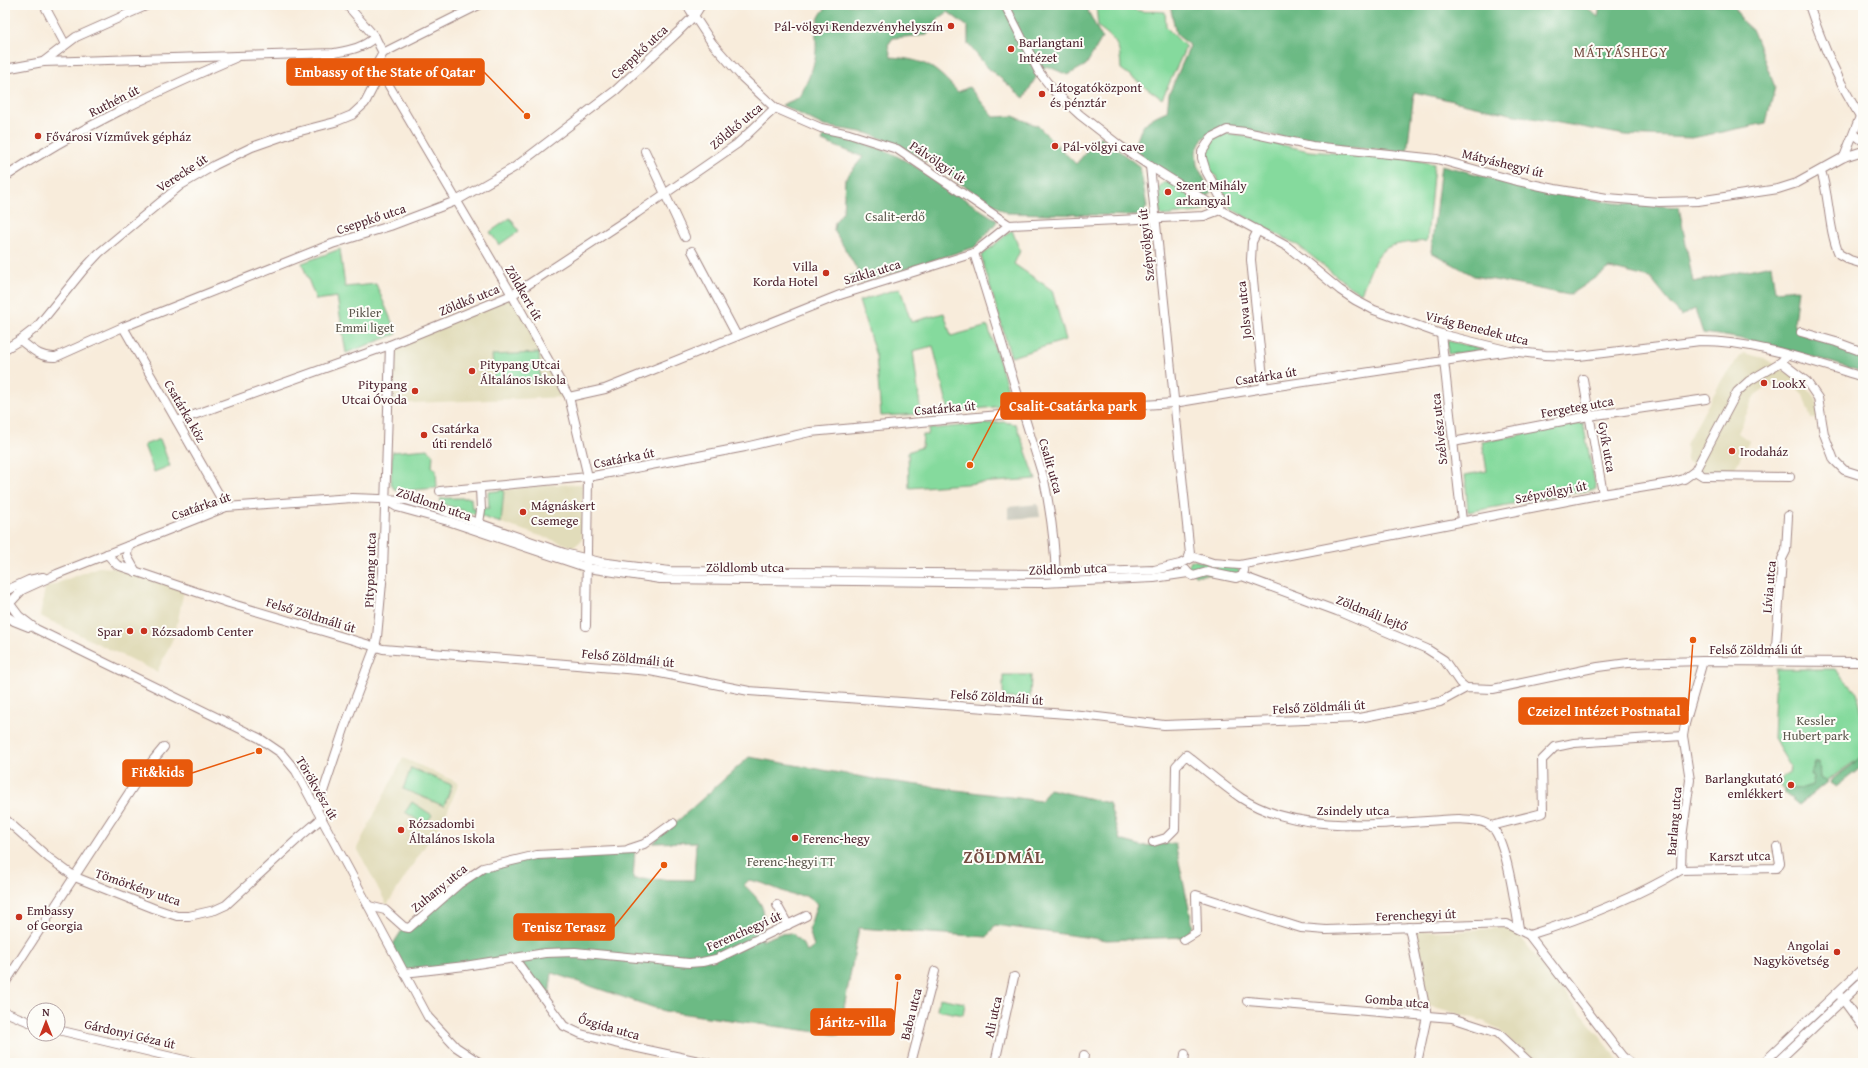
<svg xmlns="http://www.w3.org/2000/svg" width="1868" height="1068" font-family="'Gentium Book Plus',serif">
	<rect width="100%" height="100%" fill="#fdfcf7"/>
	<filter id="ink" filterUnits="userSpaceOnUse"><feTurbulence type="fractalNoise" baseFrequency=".025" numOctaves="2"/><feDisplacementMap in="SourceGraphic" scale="8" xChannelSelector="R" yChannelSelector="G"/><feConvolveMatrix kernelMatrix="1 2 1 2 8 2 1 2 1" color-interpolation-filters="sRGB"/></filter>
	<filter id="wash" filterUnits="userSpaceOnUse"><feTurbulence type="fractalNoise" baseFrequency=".012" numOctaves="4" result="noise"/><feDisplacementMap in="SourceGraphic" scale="16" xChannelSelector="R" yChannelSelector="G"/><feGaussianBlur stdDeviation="0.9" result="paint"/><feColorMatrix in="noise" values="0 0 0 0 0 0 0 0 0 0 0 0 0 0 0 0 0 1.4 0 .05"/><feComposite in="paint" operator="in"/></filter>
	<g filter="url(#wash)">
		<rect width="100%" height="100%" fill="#f8ecdb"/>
		<!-- built -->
		<g fill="#e1dcba">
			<polygon points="512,295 569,397 388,404 390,345"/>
			<polygon points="1743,353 1764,358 1804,383 1816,398 1820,418 1811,419 1803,395 1794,386 1784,382 1768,386 1755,395 1738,433 1749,441 1733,472 1705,472 1687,461 1686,444 1723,378"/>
			<polygon points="582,484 582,540 574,547 501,523 504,490 546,485"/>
			<polygon points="98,567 113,568 184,590 175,634 157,672 40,616 45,588"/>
			<polygon points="403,758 459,783 447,812 387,905 357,848"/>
			<polygon points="1504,927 1518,934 1621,1063 1534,1063 1498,1029 1483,1021 1428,1005 1415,931 1464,931"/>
		</g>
		<!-- industrial -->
		<polygon fill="#c5c5b8" points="1038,504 1040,517 1008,519 1008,507"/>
		<!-- green -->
		<g fill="#85da9d" stroke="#687c64">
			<path d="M1096,5H1126C1138,15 1152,10 1165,12L1166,27L1186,47L1162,99L1121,69C1120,46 1117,40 1098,27Z"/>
			<path d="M1230,133L1309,151L1411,159L1434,164L1427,241C1375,245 1381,247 1361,293L1350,287L1299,246L1231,209L1216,176L1207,171L1204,158L1206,149L1217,136Z"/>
			<polygon points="1171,182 1202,204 1205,209 1204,211 1163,216 1160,214 1159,187 1163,183"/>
			<polygon points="510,218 519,231 499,245 490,232"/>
			<polygon points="1012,230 1020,251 1014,264 1052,290 1066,340 1011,357 981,256"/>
			<polygon points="340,249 345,287 376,284 397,334 346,353 337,297 316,300 302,263"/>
			<polygon points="900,288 911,322 944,313 951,336 988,326 1013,405 949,412 933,346 913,351 921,414 881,416 876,356 859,301"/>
			<polygon points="1449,341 1485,350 1448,354 1447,342"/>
			<polygon points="539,353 540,379 494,382 492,355"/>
			<polygon points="1003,422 1016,424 1036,479 909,488 908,452 922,447 923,435 928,435 929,429"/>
			<polygon points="1583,423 1596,489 1468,512 1465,475 1487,471 1482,442"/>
			<polygon points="160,439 170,466 154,472 144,445"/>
			<polygon points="428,449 433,455 432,467 436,470 437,488 402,491 394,489 391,484 392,452"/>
			<polygon points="504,490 501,523 440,503 441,498 471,498 472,509 489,508 488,492"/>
			<polygon points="1191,560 1237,568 1240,572 1239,574 1195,575 1188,567"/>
			<polygon points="1776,669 1835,669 1857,693 1863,717 1863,756 1822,784 1799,793 1784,789 1781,785 1782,778 1789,773 1790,766 1773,738"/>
			<polygon points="1003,675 1031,675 1030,698 1003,698"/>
			<polygon points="411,768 452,785 444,806 403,789"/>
			<polygon points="412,802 432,815 425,825 405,812"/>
			<polygon points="939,998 965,1003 963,1015 937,1010"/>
		</g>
		<!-- forest -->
		<g fill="#6cba84" stroke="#5b6c58" fill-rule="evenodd">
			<path d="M829,5H1036L1044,8L1047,5H1089L1088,11L1102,38L1086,65L1068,75L1047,66L1039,72L1024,98L987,67L968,44V27L948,12L938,19L927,35L893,38L888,45L891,57C927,60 935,67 958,92L969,87L994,117L1013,116L1038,126L1076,164L1100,136L1140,167L1147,207L1143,213L1136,216L1007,213L901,146L867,133L824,126L782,105L800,97C805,85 812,73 815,59C819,38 809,22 829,5Z"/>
			<path d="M1170,5H1584L1598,17L1600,5H1734L1742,21L1753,31L1775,87L1766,123L1692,138L1625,135L1510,114L1414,92L1407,152L1333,146L1231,128L1213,131L1202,139L1196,152L1197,165L1211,192L1207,198L1133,154C1141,128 1140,122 1167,111L1169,94L1190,46L1176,34Z"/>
			<path d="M825,135C848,140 872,144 893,154C930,173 962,199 997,220L996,223L975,247L851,286L849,276L859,273L834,230L835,222L843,212L845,179L863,157L822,141Z"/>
			<path d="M1441,165L1538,190L1615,203L1679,207L1693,282L1771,265L1775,291L1798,289L1794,323L1799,333L1863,355V372C1810,356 1758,339 1703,333L1695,309L1681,316L1650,278L1610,268L1569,295L1474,276L1431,252Z"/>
			<polygon points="1863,754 1863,766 1836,787 1830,783 1831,780 1852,765"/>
			<path d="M749,757L880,780L1041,801L1049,789L1109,803L1120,840L1142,846L1175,843L1193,927L1185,937L1107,940L995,925L987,937L859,928L839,1035L664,1011L552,973L548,1004L514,958L404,973L390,949L404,927L483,868L509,861L635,850L633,879L694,880L696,842L653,843ZM749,880L762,883L792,895L807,896L817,904L809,929L814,947L807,952L802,943L792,933L779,934L761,941C766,912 767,906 744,885Z"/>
			<polygon points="1819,762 1820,778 1827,782 1799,805 1784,793 1787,788 1800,789 1812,785 1814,778 1811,774 1815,763"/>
		</g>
	</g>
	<g filter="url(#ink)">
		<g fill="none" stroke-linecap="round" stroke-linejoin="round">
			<defs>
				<g id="minor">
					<polyline points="44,5 65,44"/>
					<polyline points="347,5 375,37 383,53 378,62 381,72 512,295 569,397 588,477 586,626"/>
					<polyline points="687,5 712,43 742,77 775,108 821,128 849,134 897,149 1009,225 1204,216 1220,210"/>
					<path d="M1005,5L1039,72L1054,91L1080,115L1120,146L1150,166L1220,210L1288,247L1340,290L1355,300L1374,310L1441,334L1510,351L1545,355L1579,356L1700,341C1755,341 1811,361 1863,377"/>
					<path d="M1809,5C1822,44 1838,81 1860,116"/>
					<polyline points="383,53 479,5"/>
					<polyline points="43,62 76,37 148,5"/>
					<path d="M5,69L43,62L334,53C350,50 363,48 375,37"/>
					<polyline points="1854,134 1863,141"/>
					<polyline points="645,151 685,237"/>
					<polyline points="1844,157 1863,109"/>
					<polyline points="1150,166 1190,554 1188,559"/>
					<path d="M1821,171C1830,198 1828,229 1839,254L1850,260L1863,264"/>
					<path d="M5,177C76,129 156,92 235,58"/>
					<polyline points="1220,210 1221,198 1206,171 1202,158 1202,152 1211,138 1227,130 1246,132 1312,146 1437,159 1513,180 1555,189 1607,198 1659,202 1698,201 1778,189 1797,183 1844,157 1863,151"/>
					<polyline points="1258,230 1252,242 1251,260 1264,388"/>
					<polyline points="692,251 737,336"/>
					<path d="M974,253L1044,480C1051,513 1055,545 1056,578"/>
					<polyline points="123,327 226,507"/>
					<polyline points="1801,332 1836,342 1863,352"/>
					<polyline points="1441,334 1462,521"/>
					<polyline points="20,340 37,327 84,269 99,253 181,185 215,165 252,147 289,134 335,122 352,115 365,103 381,72"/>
					<path d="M5,349L20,340C32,349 40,358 56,357L123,327L332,244L390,226L456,201L515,167L616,90L678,32L694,16L701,5"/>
					<polyline points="1781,362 1807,382 1818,398 1824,434 1834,460 1844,470 1863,476"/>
					<polyline points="1583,379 1603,494"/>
					<polyline points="569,397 605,389 840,295 974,253 1009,225"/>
					<polyline points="177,421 390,345 512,295 637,213 737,144 775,108"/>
					<polyline points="1453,442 1589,416 1706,399"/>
					<polyline points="1695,471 1703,476 1790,477"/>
					<polyline points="440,491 588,477 745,447 810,432 1022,413 1174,403 1264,388 1510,351"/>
					<polyline points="385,500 397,507 448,521 588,568 660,579 1041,583 1154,578 1188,573"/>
					<polyline points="479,523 481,510 480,488"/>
					<polyline points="128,546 127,556 136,572"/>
					<polyline points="107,554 117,565 229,603 383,649 650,671 749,691 1081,715 1164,725 1359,718 1440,702 1466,688 1493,689 1598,667 1628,663 1703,661 1863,662"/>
					<polyline points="1186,570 1188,573 1193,576 1207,572 1236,578 1242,576 1244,571"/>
					<polyline points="1242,576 1337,611 1427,649 1444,660 1460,683 1466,688"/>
					<polyline points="5,591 29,580 43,577"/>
					<polyline points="10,603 22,590 57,574 226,507 352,498 406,500 438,509 564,553 600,562 669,571 1041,574 1154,570 1180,564 1194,557 1213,563 1240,565 1603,494 1670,483 1684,479 1695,471 1737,392 1749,381 1781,362 1787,355"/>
					<polyline points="10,604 19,616 36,629 259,738 281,753 296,771 428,1017 456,1047 480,1063"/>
					<polyline points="5,615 14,621 29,627"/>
					<polyline points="1775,661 1782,559 1786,551 1788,516"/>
					<polyline points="317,810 345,726 375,647 377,637 383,572 390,345"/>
					<polyline points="5,819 49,858 75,877 153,908 177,916 189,916 215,910 226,905 301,836 322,818"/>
					<polyline points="1491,826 1543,813 1542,760 1555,747 1574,743 1683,736"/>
					<path d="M1153,842L1166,838L1175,829L1176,766L1186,755C1204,769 1222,785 1241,798C1301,837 1391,822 1459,819C1468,820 1484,819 1492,827C1507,842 1515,906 1519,928"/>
					<polyline points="629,849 644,844 673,823"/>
					<polyline points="1681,870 1777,868 1780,863 1777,847"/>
					<polyline points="777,905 788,925"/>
					<polyline points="369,906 385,910 404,927 409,928 459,884 483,868 537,855 635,850"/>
					<polyline points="1409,927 1427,1016 1417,1063"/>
					<path d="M1529,935C1581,919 1635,898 1681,870L1682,837L1690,780L1683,736L1685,724L1703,661"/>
					<polyline points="1184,940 1197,932 1196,895 1301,928 1326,930 1507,924 1529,935 1622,1056 1630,1063"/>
					<polyline points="514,958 564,1026 581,1034 615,1043 708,1063"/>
					<polyline points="404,973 465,966 545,953 575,952 689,963 702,962 716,959 806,916"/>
					<polyline points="5,983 140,776 164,747"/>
					<polyline points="1841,997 1863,1027"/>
					<polyline points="1247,1001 1452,1018 1498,1033 1530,1063"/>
					<polyline points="5,1012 34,1024"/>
					<polyline points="58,1030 197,1063"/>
					<polyline points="759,1063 776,1063"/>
					<polyline points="911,1063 935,971"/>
					<polyline points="995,1063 1014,977"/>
					<polyline points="1083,1063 1084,1055"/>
					<polyline points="1184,1063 1185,1054"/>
					<polyline points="1763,1063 1863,968"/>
					<polyline points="1776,1063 1863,981"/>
				</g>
			</defs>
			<!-- minor casing -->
			<use href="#minor" stroke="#a18683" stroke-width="10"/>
			<!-- minor -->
			<use href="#minor" stroke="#fff" stroke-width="8"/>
		</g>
	</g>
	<!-- markers -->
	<g fill="#c8321e" stroke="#fdfcf7" stroke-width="1.5">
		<circle cx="951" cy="26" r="4"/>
		<circle cx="1011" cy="49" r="4"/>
		<circle cx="1042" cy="94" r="4"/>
		<circle cx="38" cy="136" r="4"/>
		<circle cx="1055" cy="146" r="4"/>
		<circle cx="1168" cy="192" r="4"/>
		<circle cx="826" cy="273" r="4"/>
		<circle cx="472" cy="371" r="4"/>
		<circle cx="1764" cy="383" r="4"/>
		<circle cx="415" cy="391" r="4"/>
		<circle cx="424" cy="435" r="4"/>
		<circle cx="1732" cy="451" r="4"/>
		<circle cx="523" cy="512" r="4"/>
		<circle cx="130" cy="631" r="4"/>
		<circle cx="144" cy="631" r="4"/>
		<circle cx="1791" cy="785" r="4"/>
		<circle cx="401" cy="830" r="4"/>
		<circle cx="795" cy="838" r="4"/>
		<circle cx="19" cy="917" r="4"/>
		<circle cx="1837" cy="952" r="4"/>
	</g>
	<g text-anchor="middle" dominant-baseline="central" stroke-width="4" stroke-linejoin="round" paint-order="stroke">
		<!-- poi labels -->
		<g font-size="13" fill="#4a1f2b" stroke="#fdfcf7" text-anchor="start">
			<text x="943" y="26" text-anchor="end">Pál-völgyi Rendezvényhelyszín</text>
			<text x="1019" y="42">Barlangtani<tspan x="1019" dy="15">Intézet</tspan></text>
			<text x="1050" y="87">Látogatóközpont<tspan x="1050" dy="15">és pénztár</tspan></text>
			<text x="46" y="136">Fővárosi Vízművek gépház</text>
			<text x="1063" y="146">Pál-völgyi cave</text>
			<text x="1176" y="185">Szent Mihály<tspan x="1176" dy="15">arkangyal</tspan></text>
			<text x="818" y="266" text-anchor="end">Villa<tspan x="818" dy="15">Korda Hotel</tspan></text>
			<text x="480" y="364">Pitypang Utcai<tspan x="480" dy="15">Általános Iskola</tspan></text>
			<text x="1772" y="383">LookX</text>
			<text x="407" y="384" text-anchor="end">Pitypang<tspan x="407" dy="15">Utcai Óvoda</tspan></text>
			<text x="432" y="428">Csatárka<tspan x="432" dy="15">úti rendelő</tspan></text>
			<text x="1740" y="451">Irodaház</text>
			<text x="531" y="505">Mágnáskert<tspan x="531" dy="15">Csemege</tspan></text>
			<text x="122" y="631" text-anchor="end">Spar</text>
			<text x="152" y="631">Rózsadomb Center</text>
			<text x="1783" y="778" text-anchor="end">Barlangkutató<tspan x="1783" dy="15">emlékkert</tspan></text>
			<text x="409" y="823">Rózsadombi<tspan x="409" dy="15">Általános Iskola</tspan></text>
			<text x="803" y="838">Ferenc-hegy</text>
			<text x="27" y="910">Embassy<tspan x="27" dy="15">of Georgia</tspan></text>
			<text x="1829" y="945" text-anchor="end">Angolai<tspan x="1829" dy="15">Nagykövetség</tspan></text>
		</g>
		<!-- street labels -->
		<g font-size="13" fill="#4a1f2b" stroke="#fdfcf7">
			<text transform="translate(639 52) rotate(-43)">Cseppkő utca</text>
			<text transform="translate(114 101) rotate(-27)">Ruthén út</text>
			<text transform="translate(736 126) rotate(-40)">Zöldkő utca</text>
			<text transform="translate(938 162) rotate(34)">Pálvölgyi út</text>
			<text transform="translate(1503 163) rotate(14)">Mátyáshegyi út</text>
			<text transform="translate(182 173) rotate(-33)">Verecke út</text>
			<text transform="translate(371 219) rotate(-18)">Cseppkő utca</text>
			<text transform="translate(1146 245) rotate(-96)">Szépvölgyi út</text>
			<text transform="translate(872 272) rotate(-17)">Szikla utca</text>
			<text transform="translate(524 293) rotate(60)">Zöldkert út</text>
			<text transform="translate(469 300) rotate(-22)">Zöldkő utca</text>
			<text transform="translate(1244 310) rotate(-96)">Jolsva utca</text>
			<text transform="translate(1477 328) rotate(14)">Virág Benedek utca</text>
			<text transform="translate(1266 376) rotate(-9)">Csatárka út</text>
			<text transform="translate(1577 407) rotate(-10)">Fergeteg utca</text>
			<text transform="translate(945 408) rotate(-5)">Csatárka út</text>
			<text transform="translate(185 411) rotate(60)">Csatárka köz</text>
			<text transform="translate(1439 429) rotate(-96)">Szélvész utca</text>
			<text transform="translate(1607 447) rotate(80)">Gyík utca</text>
			<text transform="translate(624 458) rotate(-11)">Csatárka út</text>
			<text transform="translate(1051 466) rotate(74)">Csalit utca</text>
			<text transform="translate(1551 492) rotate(-11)">Szépvölgyi út</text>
			<text transform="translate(434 504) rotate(19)">Zöldlomb utca</text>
			<text transform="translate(201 506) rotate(-19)">Csatárka út</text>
			<text x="745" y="567">Zöldlomb utca</text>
			<text transform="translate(1068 569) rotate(-2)">Zöldlomb utca</text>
			<text transform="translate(370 570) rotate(-88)">Pitypang utca</text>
			<text transform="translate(1769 587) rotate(-85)">Lívia utca</text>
			<text transform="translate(1372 613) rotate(22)">Zöldmáli lejtő</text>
			<text transform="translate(311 615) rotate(17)">Felső Zöldmáli út</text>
			<text x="1756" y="649">Felső Zöldmáli út</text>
			<text transform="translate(628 658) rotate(6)">Felső Zöldmáli út</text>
			<text transform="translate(997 697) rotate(4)">Felső Zöldmáli út</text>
			<text transform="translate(1319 707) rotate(-3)">Felső Zöldmáli út</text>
			<text transform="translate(317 788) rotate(60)">Törökvész út</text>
			<text x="1353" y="810">Zsindely utca</text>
			<text transform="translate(1674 821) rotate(-85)">Barlang utca</text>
			<text transform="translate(1740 856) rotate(-1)">Karszt utca</text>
			<text transform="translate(138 887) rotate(19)">Tömörkény utca</text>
			<text transform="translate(439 888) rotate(-39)">Zuhany utca</text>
			<text transform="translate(1416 915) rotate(-2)">Ferenchegyi út</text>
			<text transform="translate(744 931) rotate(-24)">Ferenchegyi út</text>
			<text transform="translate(1397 1001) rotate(5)">Gomba utca</text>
			<text transform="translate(911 1014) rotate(-76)">Baba utca</text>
			<text transform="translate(993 1017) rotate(-78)">Ali utca</text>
			<text transform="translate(609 1027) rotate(16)">Őzgida utca</text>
			<text transform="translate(130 1034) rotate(13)">Gárdonyi Géza út</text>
		</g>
		<!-- park labels -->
		<g font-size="13" fill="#5c574d" stroke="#fdfcf7">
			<text x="895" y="216">Csalit-erdő</text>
			<text x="365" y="312">Pikler<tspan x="365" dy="15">Emmi liget</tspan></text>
			<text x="1816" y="720">Kessler<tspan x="1816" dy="15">Hubert park</tspan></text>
			<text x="791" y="861">Ferenc-hegyi TT</text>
		</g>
		<!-- neighbourhood labels -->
		<g font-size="14" letter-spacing="1" fill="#754b40" stroke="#fdfcf7">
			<text x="1621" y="52">MÁTYÁSHEGY</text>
		</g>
		<!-- district labels -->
		<g font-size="17" font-weight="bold" letter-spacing="1" fill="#754b40" stroke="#fdfcf7">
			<text x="1004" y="856">ZÖLDMÁL</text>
		</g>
	</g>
	<!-- callouts -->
	<path fill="none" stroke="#e8590c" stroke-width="1.5" d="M527 116L484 72M970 465L1001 406M1693 640L1688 711M259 751L192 773M664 865L614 927M898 977L894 1022"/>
	<g fill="#e8590c" stroke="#fdfcf7" stroke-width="1.5">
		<circle cx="527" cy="116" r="4"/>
		<circle cx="970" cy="465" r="4"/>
		<circle cx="1693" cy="640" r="4"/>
		<circle cx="259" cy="751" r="4"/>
		<circle cx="664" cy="865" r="4"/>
		<circle cx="898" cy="977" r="4"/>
	</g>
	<g fill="#e8590c" stroke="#e8590c" stroke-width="1.5">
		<rect x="287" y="59" width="197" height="26" rx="4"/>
		<rect x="1001" y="393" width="144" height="26" rx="4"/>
		<rect x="1519" y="698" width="169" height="26" rx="4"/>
		<rect x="123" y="760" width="69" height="26" rx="4"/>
		<rect x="514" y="914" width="100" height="26" rx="4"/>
		<rect x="811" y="1009" width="83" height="26" rx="4"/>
	</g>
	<g font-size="14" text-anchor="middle" font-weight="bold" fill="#fff">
		<text x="385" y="77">Embassy of the State of Qatar</text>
		<text x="1073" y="411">Csalit-Csatárka park</text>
		<text x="1604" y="716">Czeizel Intézet Postnatal</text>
		<text x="158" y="777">Fit&amp;kids</text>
		<text x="564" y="932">Tenisz Terasz</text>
		<text x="853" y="1027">Járitz-villa</text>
	</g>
	<!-- margin -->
	<rect width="1868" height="1068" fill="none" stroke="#fdfcf7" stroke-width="20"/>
	<!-- north arrow -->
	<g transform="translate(46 1022)"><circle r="19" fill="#fdfcf7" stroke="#b5a4a5"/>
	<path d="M0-3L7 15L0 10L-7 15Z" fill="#c8321e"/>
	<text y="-6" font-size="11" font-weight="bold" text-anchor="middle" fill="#4a1f2b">N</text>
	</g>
</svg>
